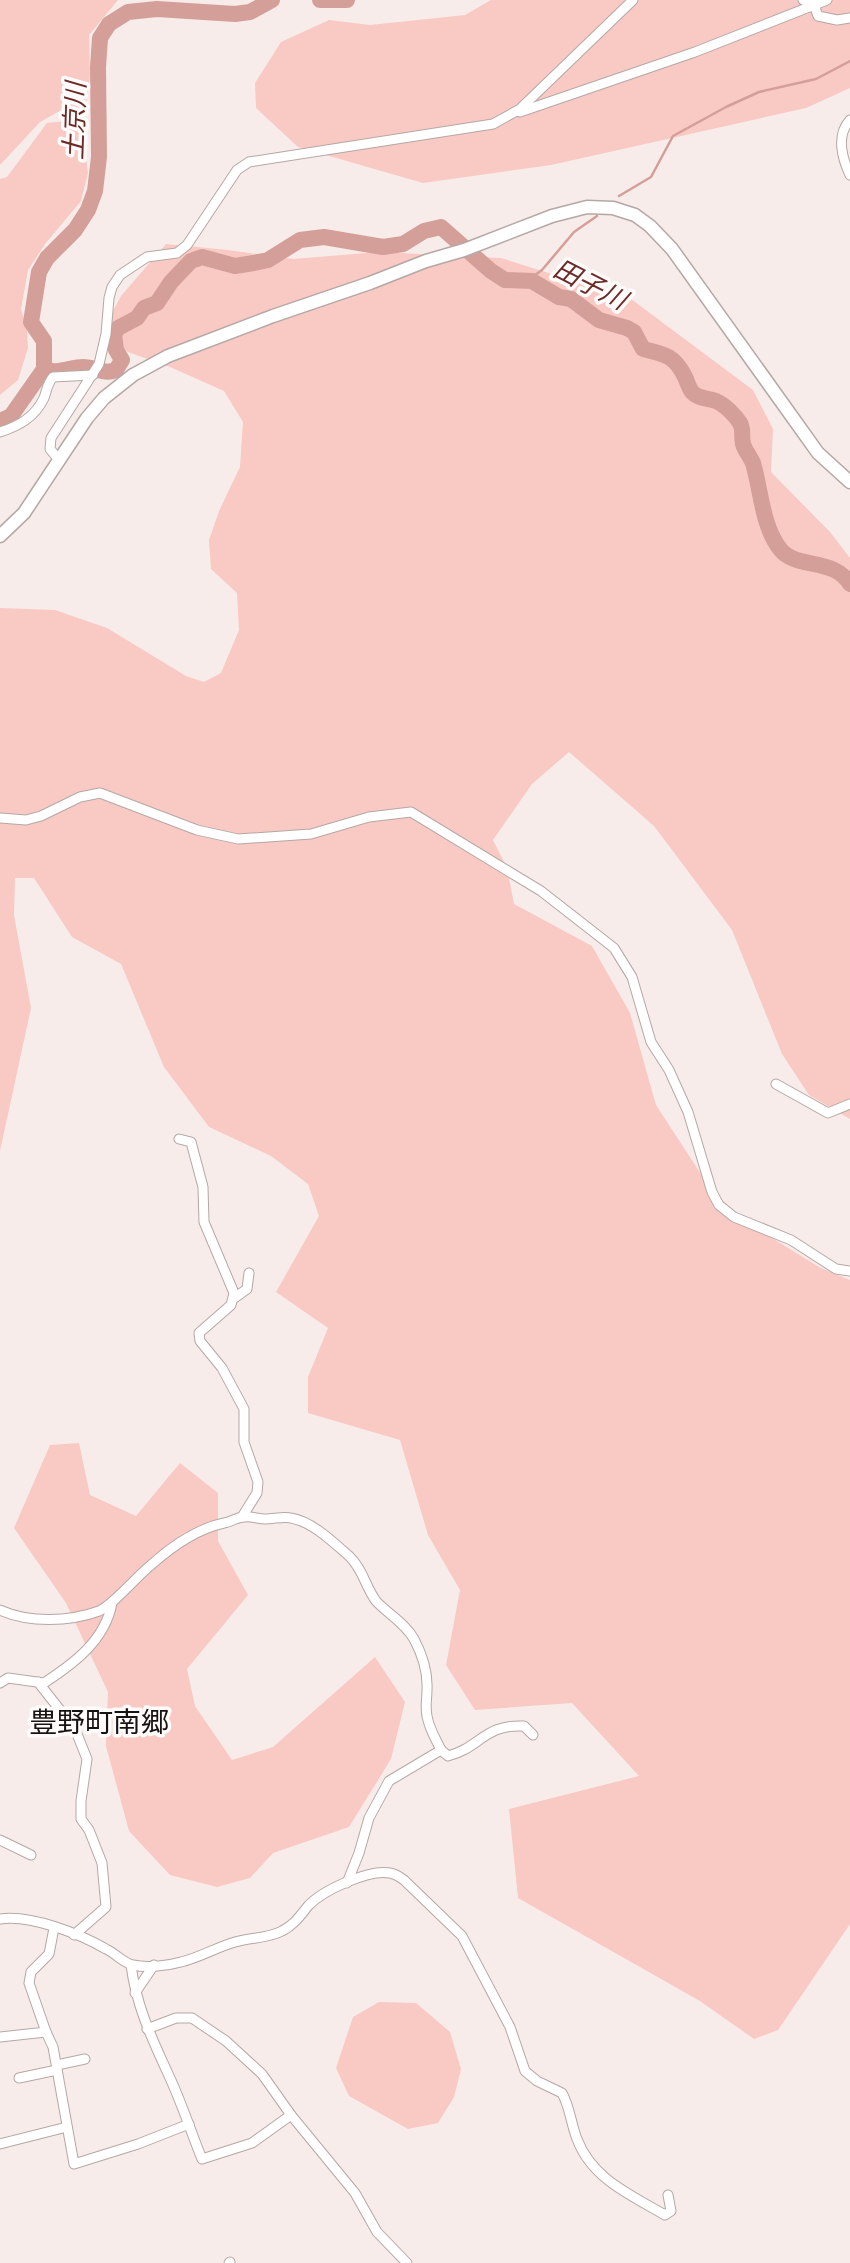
<svg xmlns="http://www.w3.org/2000/svg" width="850" height="2263" font-family="Barlow,'Noto Sans JP',sans-serif">
	<rect width="100%" height="100%" fill="#f8ecea"/>
	<!-- green -->
	<g fill="#f9c9c4">
		<polygon points="0,0 118,0 89,35 90,78 84,115 65,108 40,122 0,165"/>
		<polygon points="491,0 850,0 850,88 806,108 551,165 423,183 298,147 256,108 255,83 281,42 329,20 370,25 465,15"/>
		<polygon points="75,120 84,142 88,173 81,201 45,244 28,270 21,309 27,330 28,348 18,380 0,395 0,179 7,177 47,123"/>
		<polygon points="166,244 228,250 293,259 379,252 501,258 631,299 753,390 773,429 771,472 830,532 850,558 850,1119 809,1095 782,1054 732,930 654,826 569,752 532,784 493,840 507,868 514,904 592,946 630,1013 656,1105 712,1191 749,1224 821,1268 850,1280 850,1924 778,2030 754,2039 700,2001 518,1898 509,1809 639,1776 572,1703 475,1710 446,1665 460,1590 428,1535 400,1440 308,1413 308,1377 328,1328 276,1292 319,1216 308,1184 271,1156 209,1127 164,1067 121,964 72,937 34,878 15,878 14,915 31,1008 0,1151 0,608 55,610 107,628 186,676 204,682 221,673 239,630 237,593 211,569 209,540 219,511 240,467 243,422 224,391 170,367 128,352 100,335 121,296"/>
		<polygon points="79,1443 90,1495 136,1516 180,1463 218,1493 218,1541 248,1595 187,1669 195,1706 232,1760 273,1747 375,1657 405,1702 391,1759 349,1827 273,1853 250,1878 217,1887 170,1875 129,1831 106,1746 108,1692 66,1603 14,1528 50,1445"/>
		<polygon points="379,2002 416,2003 450,2032 461,2069 454,2097 438,2123 408,2129 349,2096 336,2068 353,2017"/>
	</g>
	<g fill="none" stroke-linecap="round" stroke-linejoin="round">
		<!-- stream -->
		<g stroke="#d59f99" stroke-width="2.5">
			<polyline points="619,196 651,177 673,136 726,107 759,92 816,79 850,61"/>
			<polyline points="528,280 542,270 574,232 597,216"/>
		</g>
		<!-- river -->
		<g stroke="#d59f99" stroke-width="16">
			<polyline points="320,0 347,0"/>
			<path d="M44,369C57,375 70,367 83,367C96,367 103,375 116,370L122,360L116,350L114,334L118,328L137,318L144,308L157,303L171,282L191,261L202,257L235,266L254,263L268,260L300,240L324,237L383,247L403,244L424,231L441,227L491,271L505,280L532,281L559,297L571,299L599,320L627,328L634,332L643,349C665,354 675,356 685,377C687,381 689,388 692,392C698,399 708,398 716,401C725,405 735,415 740,423C744,430 741,436 743,444C745,451 750,456 753,463C761,490 762,526 780,549C796,570 834,557 850,584"/>
			<polyline points="44,369 44,341 31,322 39,272 47,258 75,230 88,210 95,191 99,157 98,67 100,38 109,24 128,12 157,9 235,14 250,12 272,0"/>
			<polyline points="0,421 11,416 44,369"/>
		</g>
		<defs>
			<g id="street">
				<polyline points="803,0 814,5 818,16 837,20 850,18"/>
				<polyline points="520,112 695,52 827,0"/>
				<path d="M850,120C836,135 842,158 850,175"/>
				<path d="M0,432C19,426 35,417 44,398C47,390 47,384 53,377L93,375"/>
				<polyline points="60,461 50,449 51,438 99,364 106,334 109,298 112,287 120,275 147,257 177,253 187,245 237,170 249,162 493,124 520,109 633,0"/>
				<polyline points="0,818 26,820 41,816 80,797 100,793 197,830 238,839 311,834 369,817 411,812 541,891 614,948 632,977 651,1042 669,1070 688,1112 712,1192 719,1205 734,1217 791,1240 836,1269 850,1271"/>
				<polyline points="776,1084 828,1113 850,1104"/>
				<polyline points="179,1139 191,1142 203,1187 204,1222 234,1293 231,1305 199,1333 200,1341 222,1368 244,1409 244,1442 258,1482 257,1493 242,1517"/>
				<polyline points="233,1299 247,1289 249,1273"/>
				<path d="M0,1610C29,1623 69,1622 99,1611C113,1605 137,1576 151,1565C172,1546 196,1529 224,1523C231,1522 237,1517 244,1517C251,1516 258,1519 265,1519C274,1519 283,1516 291,1518C313,1522 333,1542 349,1556C363,1569 365,1586 376,1601C388,1614 405,1623 414,1639C422,1654 428,1672 427,1690C427,1698 425,1707 427,1716C429,1729 436,1739 441,1750L389,1781L369,1818L359,1853L347,1883"/>
				<polyline points="38,1682 75,1729 87,1759 81,1801 81,1819 89,1830 102,1863 106,1907 74,1935"/>
				<path d="M0,1683L8,1678L44,1683C73,1664 105,1641 112,1603"/>
				<path d="M441,1750L448,1756C480,1748 484,1724 524,1726L533,1735"/>
				<polyline points="0,1840 31,1855"/>
				<path d="M0,1919C30,1914 80,1934 106,1949C115,1953 125,1964 133,1965C147,1968 167,1966 181,1962C199,1958 217,1947 235,1942C251,1937 267,1939 282,1931C294,1925 300,1916 308,1906C323,1890 369,1869 390,1873C396,1874 400,1877 404,1880L462,1936L510,2027L525,2071L537,2081L562,2093C570,2107 571,2124 577,2139C592,2179 631,2195 665,2215L671,2211L668,2195"/>
				<path d="M131,1965C136,2006 153,2041 170,2078C182,2104 191,2132 202,2159L252,2143L291,2115"/>
				<polyline points="135,1993 154,1965"/>
				<polyline points="147,2029 176,2018 192,2018 226,2041 262,2074 291,2115 355,2193 377,2232 407,2263"/>
				<polyline points="46,2032 53,2047 74,2164 138,2144 189,2124"/>
				<polyline points="0,2037 46,2032 29,1983 31,1972 49,1954 54,1928"/>
				<polyline points="57,2065 85,2059"/>
				<polyline points="19,2078 57,2070"/>
				<polyline points="0,2144 67,2127"/>
				<polyline points="229,2263 230,2262"/>
			</g>
			<polyline id="secondary" points="0,536 24,513 87,418 104,398 133,375 168,356 273,316 370,283 426,261 464,250 552,216 587,207 613,208 635,215 650,226 672,249 818,453 850,482"/>
		</defs>
		<!-- street casing -->
		<use href="#street" stroke="#b4a8a6" stroke-width="11"/>
		<!-- secondary casing -->
		<use href="#secondary" stroke="#b4a8a6" stroke-width="15"/>
		<!-- street -->
		<use href="#street" stroke="#fff" stroke-width="9"/>
		<!-- secondary -->
		<use href="#secondary" stroke="#fff" stroke-width="12"/>
	</g>
	<g text-anchor="middle" dominant-baseline="central" stroke-width="7" stroke-linejoin="round" paint-order="stroke">
		<!-- water labels -->
		<g font-size="26" font-style="italic" fill="#6c2926" stroke="#fefbfb">
			<text transform="translate(73 121) rotate(-88)">土京川</text>
			<text transform="translate(591 283) rotate(27)">田子川</text>
		</g>
		<!-- quarter labels -->
		<g font-size="28" fill="#171312" stroke="#fefbfb">
			<text x="99" y="1721">豊野町南郷</text>
		</g>
	</g>
</svg>
